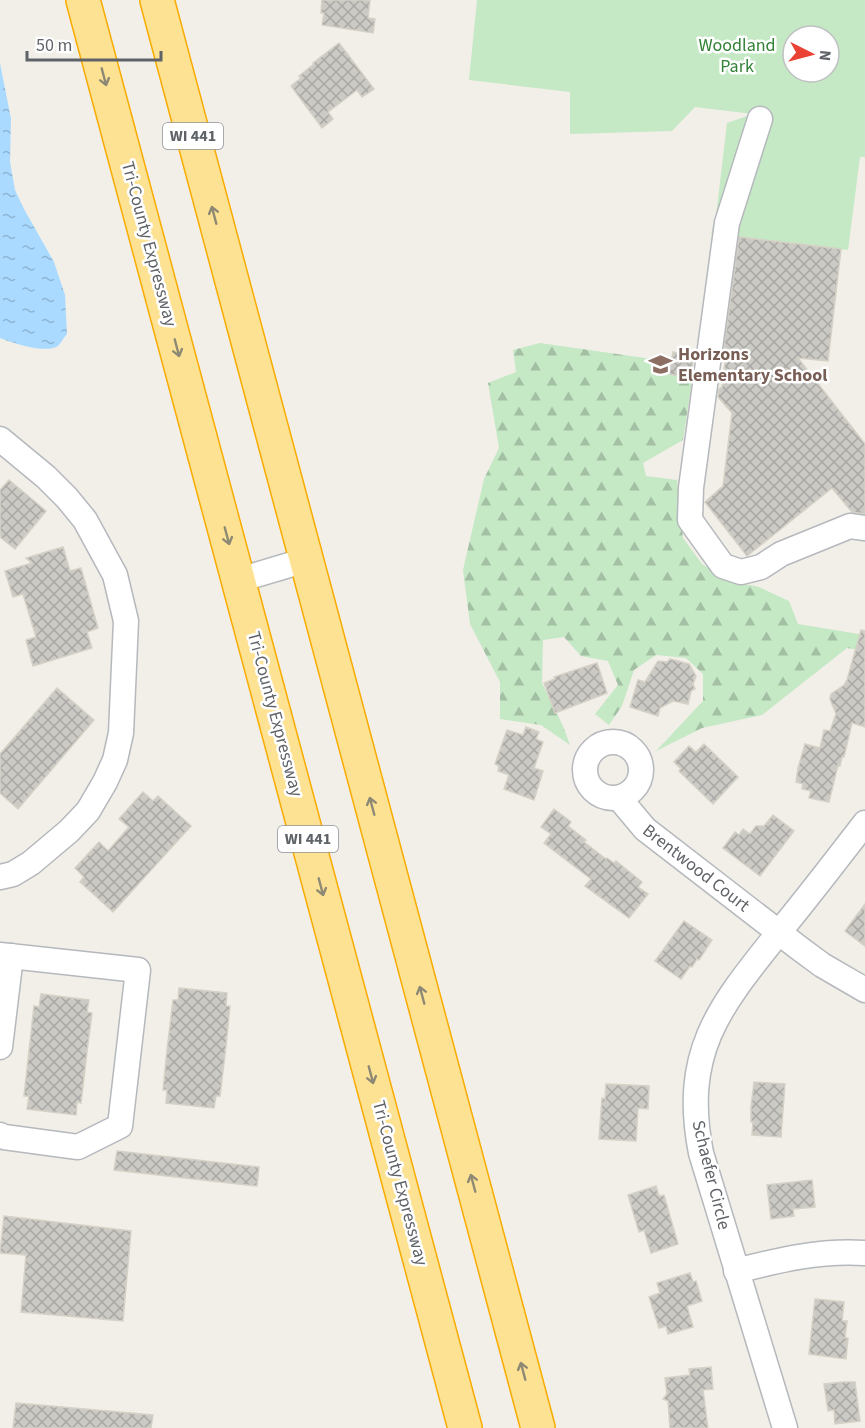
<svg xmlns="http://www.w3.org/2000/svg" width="865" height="1428" font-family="'Source Sans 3',sans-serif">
	<defs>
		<pattern id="forest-firs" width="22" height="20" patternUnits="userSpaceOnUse" patternTransform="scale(1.5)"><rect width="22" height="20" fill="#c5e8c5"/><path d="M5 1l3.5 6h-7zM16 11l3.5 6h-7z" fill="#a3c0a4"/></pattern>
		<pattern id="water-ripples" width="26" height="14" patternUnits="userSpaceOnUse" patternTransform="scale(1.5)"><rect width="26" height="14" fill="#aadaff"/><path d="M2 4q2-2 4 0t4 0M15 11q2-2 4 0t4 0" fill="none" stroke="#8eb4d2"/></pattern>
		<pattern id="building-cross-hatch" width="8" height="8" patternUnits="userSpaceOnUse" patternTransform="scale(1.5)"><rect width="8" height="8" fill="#cccac5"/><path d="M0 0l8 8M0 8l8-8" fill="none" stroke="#a9a8a4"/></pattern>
	</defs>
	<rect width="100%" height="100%" fill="#f1efe8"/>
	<!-- green -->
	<path fill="#c5e8c5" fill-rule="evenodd" d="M477,0H865V157H860L848,250L711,234L716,216L727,123L753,114L695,107L672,131L570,134V92L469,80ZM793,36H829V72H793Z"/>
	<!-- forest -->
	<polygon fill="url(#forest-firs)" points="540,343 666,361 671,374 692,381 683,440 643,463 646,476 677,480 683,538 702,564 727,580 759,587 789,601 798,624 865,635 865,651 847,648 762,715 702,728 656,751 703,701 703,674 686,658 656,655 634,670 622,706 609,725 595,714 618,685 608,661 581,656 564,637 543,640 542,683 563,726 570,745 541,725 500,719 500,682 470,624 463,570 484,479 499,448 488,383 516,372 513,350"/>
	<!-- water -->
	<path fill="url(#water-ripples)" d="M0,63L11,119L10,162L15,190L24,209L54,262L65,295L67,334C64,337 61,343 58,346C45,354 13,343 0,338Z"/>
	<!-- building -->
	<g fill="url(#building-cross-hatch)" stroke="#d6d1c6" stroke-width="1.5">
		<polygon points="322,0 370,0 368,18 375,19 373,33 322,25 324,13 321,13"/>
		<polygon points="339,43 374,89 362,97 357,90 328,112 333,119 322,128 291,86 301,78 299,76 314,64 313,63"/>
		<polygon points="739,237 841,249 828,361 798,358 865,444 865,514 852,512 832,488 747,556 705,502 723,486 732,413 718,397 719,389 722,387 726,355 723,355"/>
		<polygon points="673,352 694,356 690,378 669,374"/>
		<polygon points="9,480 46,511 15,549 0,537 0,490"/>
		<polygon points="63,547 70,571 81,568 98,628 87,632 92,648 33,666 26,640 36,637 23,594 13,597 5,571 32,563 26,558"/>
		<polygon points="861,630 865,631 865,727 852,723 844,757 842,757 840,766 838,765 829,802 809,798 811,791 802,789 803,784 796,782 798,768 805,744 820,748 824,730 830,731 836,714 830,699 831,694 844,685 847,680"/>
		<polygon points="670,659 689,664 696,676 693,684 695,689 691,691 688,704 673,701 660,708 658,716 630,707 638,680 645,682 658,661 667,662"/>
		<polygon points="597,663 607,693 555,713 544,683 555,679 554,677"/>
		<polygon points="57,688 94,720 18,809 0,793 0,754"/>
		<polygon points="526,727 539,732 536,739 543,742 534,768 543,771 534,800 504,789 509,775 498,771 499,766 495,764 507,730 523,735"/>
		<polygon points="704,744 738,777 713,804 679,771 681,769 674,762 689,746 696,752"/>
		<polygon points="143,792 153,801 158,796 191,826 113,912 80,882 84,877 75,868 99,842 108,851 129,827 119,819"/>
		<polygon points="554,809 571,822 568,826 586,840 584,842 606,859 607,858 614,863 616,861 642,882 638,887 648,894 629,918 585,886 591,879 544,843 551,834 541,827"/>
		<polygon points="773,815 794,831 760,876 723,848 735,832 739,835 743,829 750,834 756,826 764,826"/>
		<polygon points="865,904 865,946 845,931"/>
		<polygon points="684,921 712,940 699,960 697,959 692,967 690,966 681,979 655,961"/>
		<polygon points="179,988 227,993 226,1006 230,1006 226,1046 220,1096 216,1096 214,1108 166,1103 167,1090 163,1090 167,1050 173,1000 178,1000"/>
		<polygon points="41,994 89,1000 87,1012 92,1013 87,1052 81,1103 77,1102 76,1115 27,1109 29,1096 24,1096 34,1006 39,1007"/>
		<polygon points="754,1082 785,1084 781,1137 752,1135 753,1122 751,1122 751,1107"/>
		<polygon points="606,1084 649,1086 648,1109 638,1108 636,1141 599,1139 602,1098 605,1099"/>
		<polygon points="117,1151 259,1167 257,1186 114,1170"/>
		<polygon points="812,1180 815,1207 793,1209 794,1216 771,1219 767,1185"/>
		<polygon points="656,1186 659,1196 664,1195 678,1244 651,1253 644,1230 639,1232 628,1195"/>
		<polygon points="4,1216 131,1231 123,1321 21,1312 26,1255 0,1253"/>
		<polygon points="690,1273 693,1282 696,1281 702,1301 687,1306 693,1327 668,1334 666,1326 659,1328 649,1297 660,1293 657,1283"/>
		<polygon points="815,1299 844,1302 842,1321 847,1321 845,1338 848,1338 846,1359 809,1354"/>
		<polygon points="711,1367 713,1389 703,1390 708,1428 670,1428 668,1401 663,1399 667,1394 665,1378 690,1375 689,1369"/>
		<polygon points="843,1382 855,1382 860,1421 835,1424 834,1410 828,1411 824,1384"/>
		<polygon points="16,1403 153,1415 151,1428 13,1428"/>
	</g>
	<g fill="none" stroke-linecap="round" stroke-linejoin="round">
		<defs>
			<g id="minor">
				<polyline points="760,119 727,223 691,488 690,520 723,566 741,572 761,567 781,554 850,526 865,528"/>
				<polyline points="0,439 46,477 67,498 85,520 115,575 126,621 121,733 115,760 105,782 88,811 69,831 31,863 13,874 0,877"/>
				<polyline points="239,580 306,560"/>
				<circle cx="613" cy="770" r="28"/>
				<polyline points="619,798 645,829 799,948 822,965 865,990"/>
				<polyline points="0,955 138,970 120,1126 78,1147 4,1137 0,1135"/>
				<polyline points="0,1047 11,956"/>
				<path d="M736,1271C779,1260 820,1250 865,1253"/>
				<path d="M785,1428L701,1153C681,1051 720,1006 780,931C809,896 837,859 865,823"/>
			</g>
			<g id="highway">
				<polyline points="83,0 465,1428"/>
				<polyline points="157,0 538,1428"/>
			</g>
		</defs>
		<!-- minor casing -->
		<use href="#minor" stroke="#b5b8bc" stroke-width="27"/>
		<!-- highway casing -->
		<use href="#highway" stroke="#f9ab00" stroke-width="36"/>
		<!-- minor -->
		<use href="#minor" stroke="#fff" stroke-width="24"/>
		<!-- highway -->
		<use href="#highway" stroke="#fde293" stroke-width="33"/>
	</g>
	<!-- one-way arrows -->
	<defs><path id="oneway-shaft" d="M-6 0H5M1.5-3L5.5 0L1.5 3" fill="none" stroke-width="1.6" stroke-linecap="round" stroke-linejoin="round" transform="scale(1.5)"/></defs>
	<g stroke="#8e8975">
		<use href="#oneway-shaft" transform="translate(104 77) rotate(75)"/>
		<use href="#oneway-shaft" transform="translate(214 215) rotate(-105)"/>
		<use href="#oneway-shaft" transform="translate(177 348) rotate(75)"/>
		<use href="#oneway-shaft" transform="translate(227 536) rotate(75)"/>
		<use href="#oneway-shaft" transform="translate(372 806) rotate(-105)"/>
		<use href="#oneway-shaft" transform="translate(321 887) rotate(75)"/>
		<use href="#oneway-shaft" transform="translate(422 995) rotate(-105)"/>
		<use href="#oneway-shaft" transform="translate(371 1075) rotate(75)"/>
		<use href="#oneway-shaft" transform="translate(473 1183) rotate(-105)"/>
		<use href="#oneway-shaft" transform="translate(523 1371) rotate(-105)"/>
	</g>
	<!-- icons -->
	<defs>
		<symbol id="school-bare" viewBox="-9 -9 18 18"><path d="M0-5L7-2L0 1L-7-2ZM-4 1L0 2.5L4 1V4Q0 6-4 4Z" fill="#8d6e63" stroke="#fff" stroke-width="2.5" paint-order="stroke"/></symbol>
	</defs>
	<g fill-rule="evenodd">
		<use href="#school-bare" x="644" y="348" width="33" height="33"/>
	</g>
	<g text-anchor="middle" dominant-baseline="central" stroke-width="5" stroke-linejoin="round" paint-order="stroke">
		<!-- shield labels -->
		<g fill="#fff" stroke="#8f9295" stroke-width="1.5">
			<rect x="163" y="123" width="60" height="26" rx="4.5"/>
			<rect x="278" y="826" width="60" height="26" rx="4.5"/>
		</g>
		<g font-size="16" font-weight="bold" fill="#5f6368">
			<text x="193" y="136">WI 441</text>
			<text x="308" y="839">WI 441</text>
		</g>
		<!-- park labels -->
		<g font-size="18" fill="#348238" stroke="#fff">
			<text x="737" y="45">Woodland<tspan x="737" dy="21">Park</tspan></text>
		</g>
		<!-- street labels -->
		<g font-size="18" fill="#5f6368" stroke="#fff">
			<text transform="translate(149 244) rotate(75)">Tri-County Expressway</text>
			<text transform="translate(275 714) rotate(75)">Tri-County Expressway</text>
			<text transform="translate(696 868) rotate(38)">Brentwood Court</text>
			<text transform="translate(711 1175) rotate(76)">Schaefer Circle</text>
			<text transform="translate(400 1183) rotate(75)">Tri-County Expressway</text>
		</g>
		<!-- education labels -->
		<g font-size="18" font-weight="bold" fill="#785e54" stroke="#fff" text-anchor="start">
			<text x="678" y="354">Horizons<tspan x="678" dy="21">Elementary School</tspan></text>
		</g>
	</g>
	<!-- north arrow -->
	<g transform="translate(811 54) rotate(96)"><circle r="28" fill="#ffffff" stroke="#bfc1c3" stroke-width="1.5"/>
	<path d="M0-4.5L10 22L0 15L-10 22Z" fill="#ea4335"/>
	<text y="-9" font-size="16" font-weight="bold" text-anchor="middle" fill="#5f6368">N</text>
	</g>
	<!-- scale -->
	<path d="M27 51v9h134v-9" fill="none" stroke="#5f6368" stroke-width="3"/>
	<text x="36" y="51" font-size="18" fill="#5f6368" stroke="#ffffff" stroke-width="4.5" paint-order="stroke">50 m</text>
</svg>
